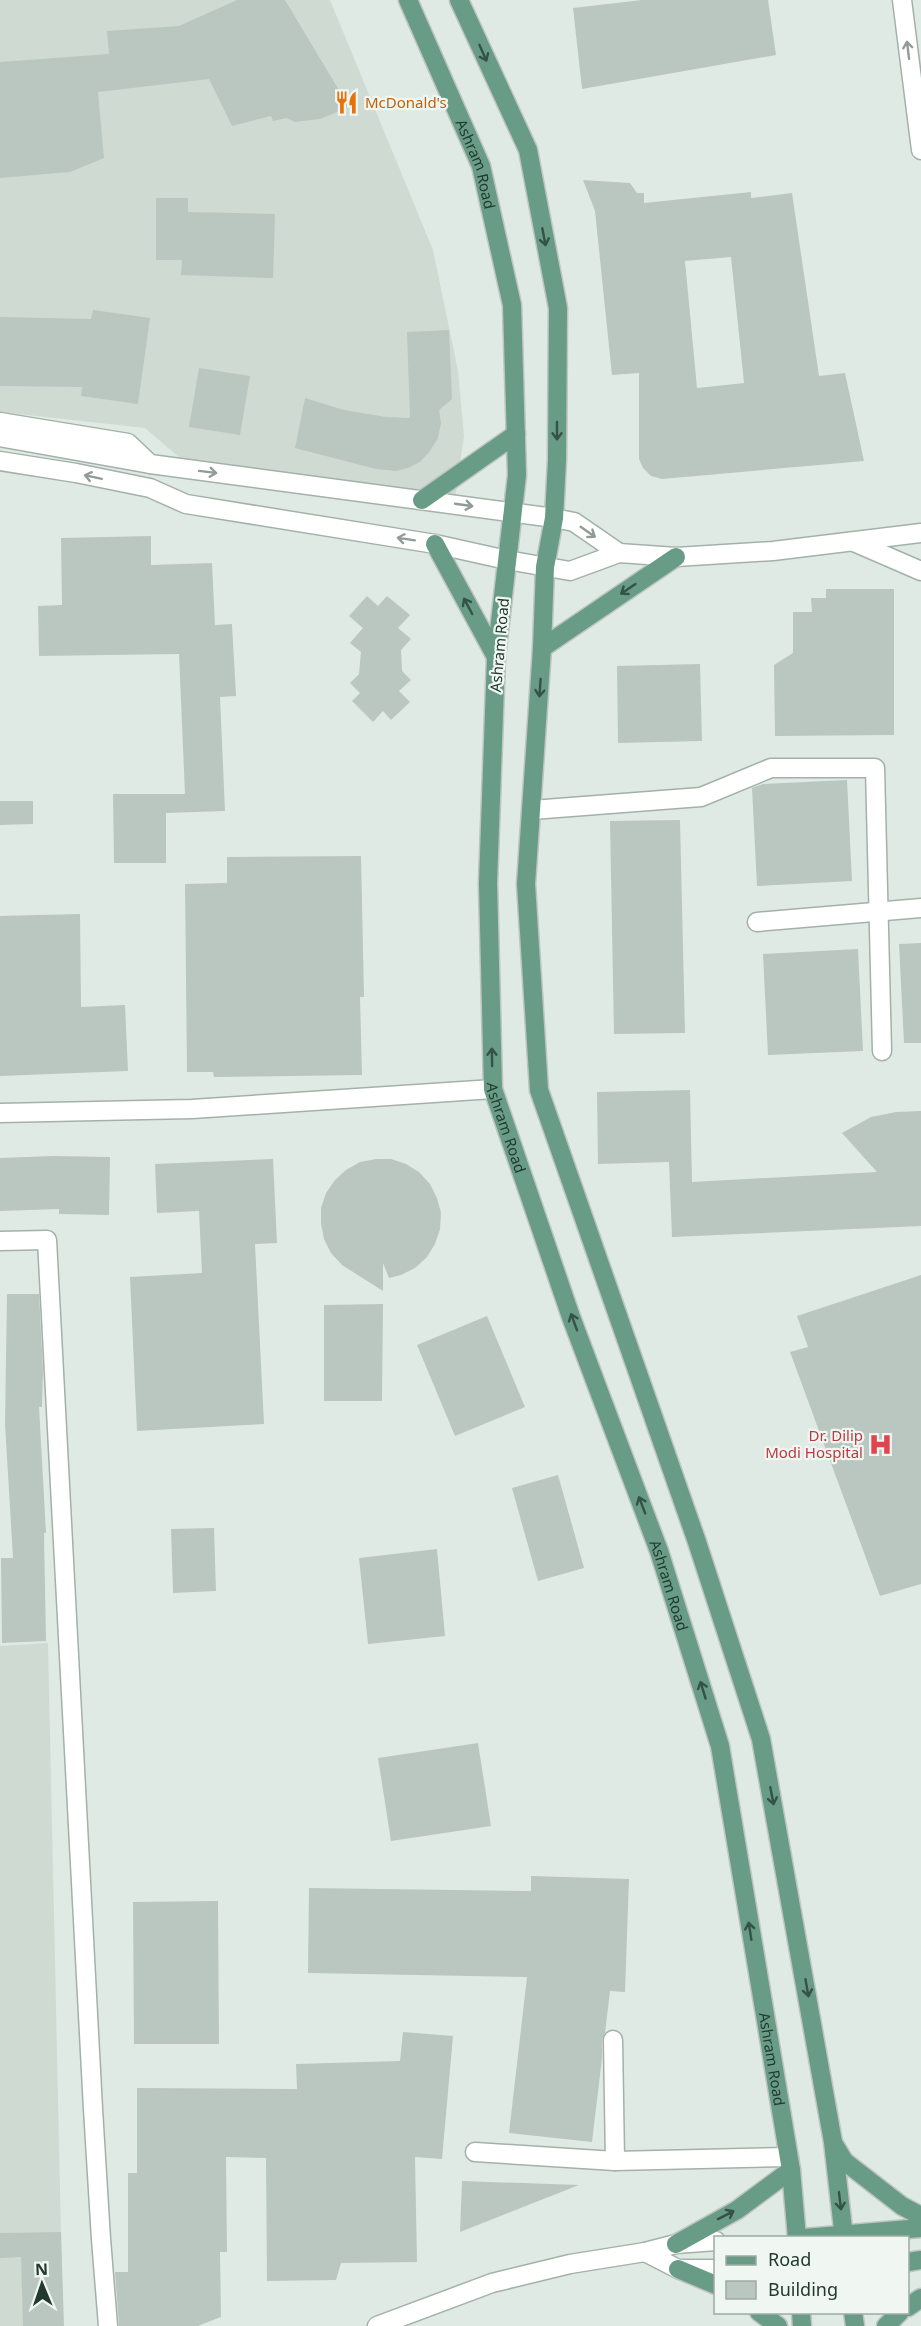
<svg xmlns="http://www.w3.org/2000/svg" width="921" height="2326" font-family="'Noto Sans',sans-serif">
	<rect width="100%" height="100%" fill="#e0eae4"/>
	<!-- built -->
	<g fill="#cfdad3">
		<polygon points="0,0 330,0 433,250 458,371 464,436 455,498 194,470 145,428 0,412"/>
		<polygon points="48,1643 63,2326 0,2326 0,1646"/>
	</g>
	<!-- building -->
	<g fill="#b9c7c0" fill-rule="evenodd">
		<polygon points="237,0 285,0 349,107 320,119 295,122 286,118 273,121 271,116 232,126 209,79 98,92 104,158 70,172 0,178 0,62 109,54 107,31 179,26"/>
		<polygon points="642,0 768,0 776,55 582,89 573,8"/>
		<path d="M583,180L630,183L637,193H644V203L751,192V198L792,193L819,376L845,373L864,461L662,479L651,476L643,468L639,459V373L612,375L595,211ZM731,257L744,383L697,388L685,261Z"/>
		<polygon points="156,198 188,198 188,212 275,214 273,278 181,275 182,260 156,260"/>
		<polygon points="93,310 150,318 138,404 81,396 82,387 0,386 0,317 91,319"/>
		<polygon points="449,330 452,399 439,410 441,423 438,438 430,451 420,462 408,468 396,471 376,469 295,448 305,398 344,410 386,417 410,418 407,332"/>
		<polygon points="199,368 250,376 240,435 189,427"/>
		<polygon points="151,536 151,565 212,563 215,625 232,624 236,696 220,697 225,811 166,813 166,863 114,863 113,794 185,794 179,654 39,656 38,606 62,605 61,538"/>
		<polygon points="826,589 894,589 894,735 775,736 774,665 793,653 793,612 812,612 811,598 826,598"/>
		<polygon points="367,596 378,606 387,596 410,615 398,628 411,639 401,650 402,671 411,680 399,691 410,702 391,720 383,711 373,722 352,701 360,693 350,683 359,674 361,652 350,643 363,628 349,616"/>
		<polygon points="700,664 702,741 618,743 617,666"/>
		<polygon points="847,780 852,881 757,886 752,788 763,784"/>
		<polygon points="0,801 33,801 33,824 0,825"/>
		<polygon points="680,820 685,1033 614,1034 610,821"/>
		<polygon points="361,856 364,997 360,997 362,1075 214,1077 213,1072 187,1072 185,884 227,883 227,857"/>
		<polygon points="80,914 81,1007 125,1005 128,1071 0,1076 0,916"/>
		<polygon points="921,943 921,1043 904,1043 899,944"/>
		<polygon points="858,949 863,1051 768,1055 763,954"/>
		<polygon points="690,1090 692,1182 877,1172 842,1133 871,1117 896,1112 921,1111 921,1226 672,1237 669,1162 598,1164 597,1092"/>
		<polygon points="53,1156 110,1157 109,1215 59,1214 59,1209 0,1211 0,1158"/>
		<polygon points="273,1159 277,1243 255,1244 264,1424 137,1431 130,1277 202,1273 199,1211 157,1213 155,1164"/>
		<polygon points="376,1159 391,1159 406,1164 419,1172 430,1184 437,1198 441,1213 440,1229 435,1244 427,1257 415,1268 401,1275 389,1278 383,1263 383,1291 342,1265 331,1253 324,1239 321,1224 321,1208 326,1193 335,1180 346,1170 360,1162"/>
		<polygon points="921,1275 921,1584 880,1596 790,1352 808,1347 797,1316"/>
		<polygon points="7,1294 39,1294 43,1371 42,1407 39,1407 46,1533 44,1533 46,1641 2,1643 1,1558 13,1558 5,1424"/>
		<polygon points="383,1304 382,1401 324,1401 324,1305"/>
		<polygon points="487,1316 525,1407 455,1436 417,1345"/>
		<polygon points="558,1475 584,1568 538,1581 512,1488"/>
		<polygon points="214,1528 216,1591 173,1593 171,1529"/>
		<polygon points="437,1549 445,1636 368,1644 359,1558"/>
		<polygon points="478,1743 491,1826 391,1841 378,1758"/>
		<polygon points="531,1876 629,1879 625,1992 610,1991 605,2033 602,2040 602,2058 592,2142 509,2133 527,1977 308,1973 309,1888 531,1891"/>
		<polygon points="218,1901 219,2044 134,2044 133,1902"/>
		<polygon points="403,2032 453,2036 442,2159 415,2157 417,2262 341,2263 336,2280 267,2281 266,2158 226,2157 227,2252 220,2252 221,2317 198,2326 119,2326 115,2272 128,2272 128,2173 137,2173 137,2088 297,2089 296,2064 400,2061"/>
		<polygon points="462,2181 579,2185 460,2232"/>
		<polygon points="61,2232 64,2326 23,2326 21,2257 0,2258 0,2233"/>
	</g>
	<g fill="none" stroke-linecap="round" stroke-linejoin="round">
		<defs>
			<g id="minor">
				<polyline points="902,0 921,150"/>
				<polyline points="0,422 128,443 150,464"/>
				<polyline points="0,437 150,464 554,518 574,522 619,553"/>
				<polyline points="0,461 76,473 150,488 186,504 435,544 507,560 570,571 619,553 676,557 773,551 921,533"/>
				<polyline points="854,542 921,571"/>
				<polyline points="532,810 701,797 771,768 875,768 882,1051"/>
				<polyline points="757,922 921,908"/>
				<polyline points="0,1113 192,1109 493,1089"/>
				<polyline points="0,1241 47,1240 93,2109 101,2239 108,2326"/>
				<polyline points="613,2040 615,2161 789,2157"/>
				<polyline points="475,2152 615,2161"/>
				<polyline points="645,2252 678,2269 716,2269"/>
				<polyline points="377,2326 492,2283 570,2264 645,2252 676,2244 716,2241"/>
			</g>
			<g id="major">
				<path id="s1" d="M408,0L481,166L512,305L517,475L496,657L488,883L493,1089L571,1317L659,1551L720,1746L791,2170L797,2238"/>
				<polyline points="459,0 528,150 558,308 557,460 554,518 545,567 542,648 526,884 539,1090 697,1542 761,1739 833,2142 844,2238"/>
				<polyline points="422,500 516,434"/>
				<polyline points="435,544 496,657"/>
				<polyline points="542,648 676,557"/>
				<polyline points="835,2146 844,2161 902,2206 921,2216"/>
				<polyline points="804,2238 921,2228"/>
				<polyline points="676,2244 737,2210 791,2170"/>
				<polyline points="908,2262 921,2260"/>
				<polyline points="678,2269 716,2285"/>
				<polyline points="908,2307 921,2298"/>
				<polyline points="759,2312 778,2326"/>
				<polyline points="801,2312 802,2326"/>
				<polyline points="853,2312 855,2326"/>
				<polyline points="886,2326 900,2312"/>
			</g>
		</defs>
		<!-- minor casing -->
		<use href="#minor" stroke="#a3b1aa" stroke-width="21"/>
		<!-- major casing -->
		<use href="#major" stroke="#bdc4c1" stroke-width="21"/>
		<!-- minor -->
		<use href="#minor" stroke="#fff" stroke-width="18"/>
		<!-- major -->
		<use href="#major" stroke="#689c86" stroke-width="18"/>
	</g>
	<!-- one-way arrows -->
	<defs><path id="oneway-shaft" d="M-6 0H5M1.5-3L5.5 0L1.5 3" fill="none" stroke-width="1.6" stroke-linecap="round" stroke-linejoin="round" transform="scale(1.5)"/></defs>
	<g stroke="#909c97">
		<use href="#oneway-shaft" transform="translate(908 50) rotate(-97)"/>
		<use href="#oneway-shaft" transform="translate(208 472) rotate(7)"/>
		<use href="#oneway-shaft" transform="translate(93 477) rotate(-168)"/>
		<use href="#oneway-shaft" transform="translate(464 505) rotate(8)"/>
		<use href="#oneway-shaft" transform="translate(588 532) rotate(35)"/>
		<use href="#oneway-shaft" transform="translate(406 539) rotate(-171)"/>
	</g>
	<g stroke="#345245">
		<use href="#oneway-shaft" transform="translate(483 53) rotate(66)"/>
		<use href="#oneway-shaft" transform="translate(544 237) rotate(79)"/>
		<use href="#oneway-shaft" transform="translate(557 431) rotate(90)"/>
		<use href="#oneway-shaft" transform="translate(628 589) rotate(146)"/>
		<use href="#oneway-shaft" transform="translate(468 606) rotate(-118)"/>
		<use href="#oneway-shaft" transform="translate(540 688) rotate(94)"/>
		<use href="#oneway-shaft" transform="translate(492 1057) rotate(-91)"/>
		<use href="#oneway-shaft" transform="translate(574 1322) rotate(-110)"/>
		<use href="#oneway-shaft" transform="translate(642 1505) rotate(-111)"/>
		<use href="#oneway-shaft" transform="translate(703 1690) rotate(-107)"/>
		<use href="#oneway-shaft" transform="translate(772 1796) rotate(79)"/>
		<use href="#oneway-shaft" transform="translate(750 1931) rotate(-99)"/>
		<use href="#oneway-shaft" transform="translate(807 1988) rotate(80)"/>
		<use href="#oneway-shaft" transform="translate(840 2201) rotate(83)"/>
		<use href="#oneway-shaft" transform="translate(726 2215) rotate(-27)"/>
	</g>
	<!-- icons -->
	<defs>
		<symbol id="restaurant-bare" viewBox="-9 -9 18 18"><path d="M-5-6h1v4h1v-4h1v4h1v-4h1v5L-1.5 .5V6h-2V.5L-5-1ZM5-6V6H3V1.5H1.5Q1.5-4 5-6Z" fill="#e8710a" stroke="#f0f7f3" stroke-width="2.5" paint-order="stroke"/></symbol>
		<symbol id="hospital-bare" viewBox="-9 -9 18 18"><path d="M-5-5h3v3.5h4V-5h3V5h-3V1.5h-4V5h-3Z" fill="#e0444e" stroke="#f0f7f3" stroke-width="2.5" paint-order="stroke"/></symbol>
	</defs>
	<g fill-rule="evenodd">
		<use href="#restaurant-bare" x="330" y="86" width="33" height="33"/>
		<use href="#hospital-bare" x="864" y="1428" width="33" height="33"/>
	</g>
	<g text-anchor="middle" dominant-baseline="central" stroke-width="4.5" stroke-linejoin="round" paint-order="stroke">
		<!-- food labels -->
		<g font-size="15" fill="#c56008" stroke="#f0f7f3" text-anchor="start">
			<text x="365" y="102">McDonald's</text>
		</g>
		<!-- street labels -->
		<g font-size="15" fill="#22392f" stroke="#f0f7f3">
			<text stroke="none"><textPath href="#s1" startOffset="178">Ashram Road</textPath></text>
			<text transform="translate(499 645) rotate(-85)">Ashram Road</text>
			<text stroke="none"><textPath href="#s1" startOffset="1150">Ashram Road</textPath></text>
			<text stroke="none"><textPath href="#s1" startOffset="1636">Ashram Road</textPath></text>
			<text stroke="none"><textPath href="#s1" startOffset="2122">Ashram Road</textPath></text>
		</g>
		<!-- health labels -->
		<g font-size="15" fill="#be3a42" stroke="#f0f7f3" text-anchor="end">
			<text x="863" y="1435">Dr. Dilip<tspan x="863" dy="17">Modi Hospital</tspan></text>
		</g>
	</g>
	<!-- legend -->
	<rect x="714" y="2236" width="195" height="78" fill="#f0f7f3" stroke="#9eaba5" stroke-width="1.5"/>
	<rect x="726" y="2256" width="30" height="9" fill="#689c86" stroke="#9eaba5" stroke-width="1.5"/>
	<text x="768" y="2266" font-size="18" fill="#22392f">Road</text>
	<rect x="726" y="2281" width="30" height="18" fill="#b9c7c0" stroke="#9eaba5" stroke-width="1.5"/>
	<text x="768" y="2296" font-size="18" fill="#22392f">Building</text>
	<!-- north arrow -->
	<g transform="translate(42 2284) rotate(358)" stroke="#f0f7f3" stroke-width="4.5" paint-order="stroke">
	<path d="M0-4.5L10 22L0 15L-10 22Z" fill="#22392f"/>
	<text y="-9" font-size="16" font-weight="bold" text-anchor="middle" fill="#22392f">N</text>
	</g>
</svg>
